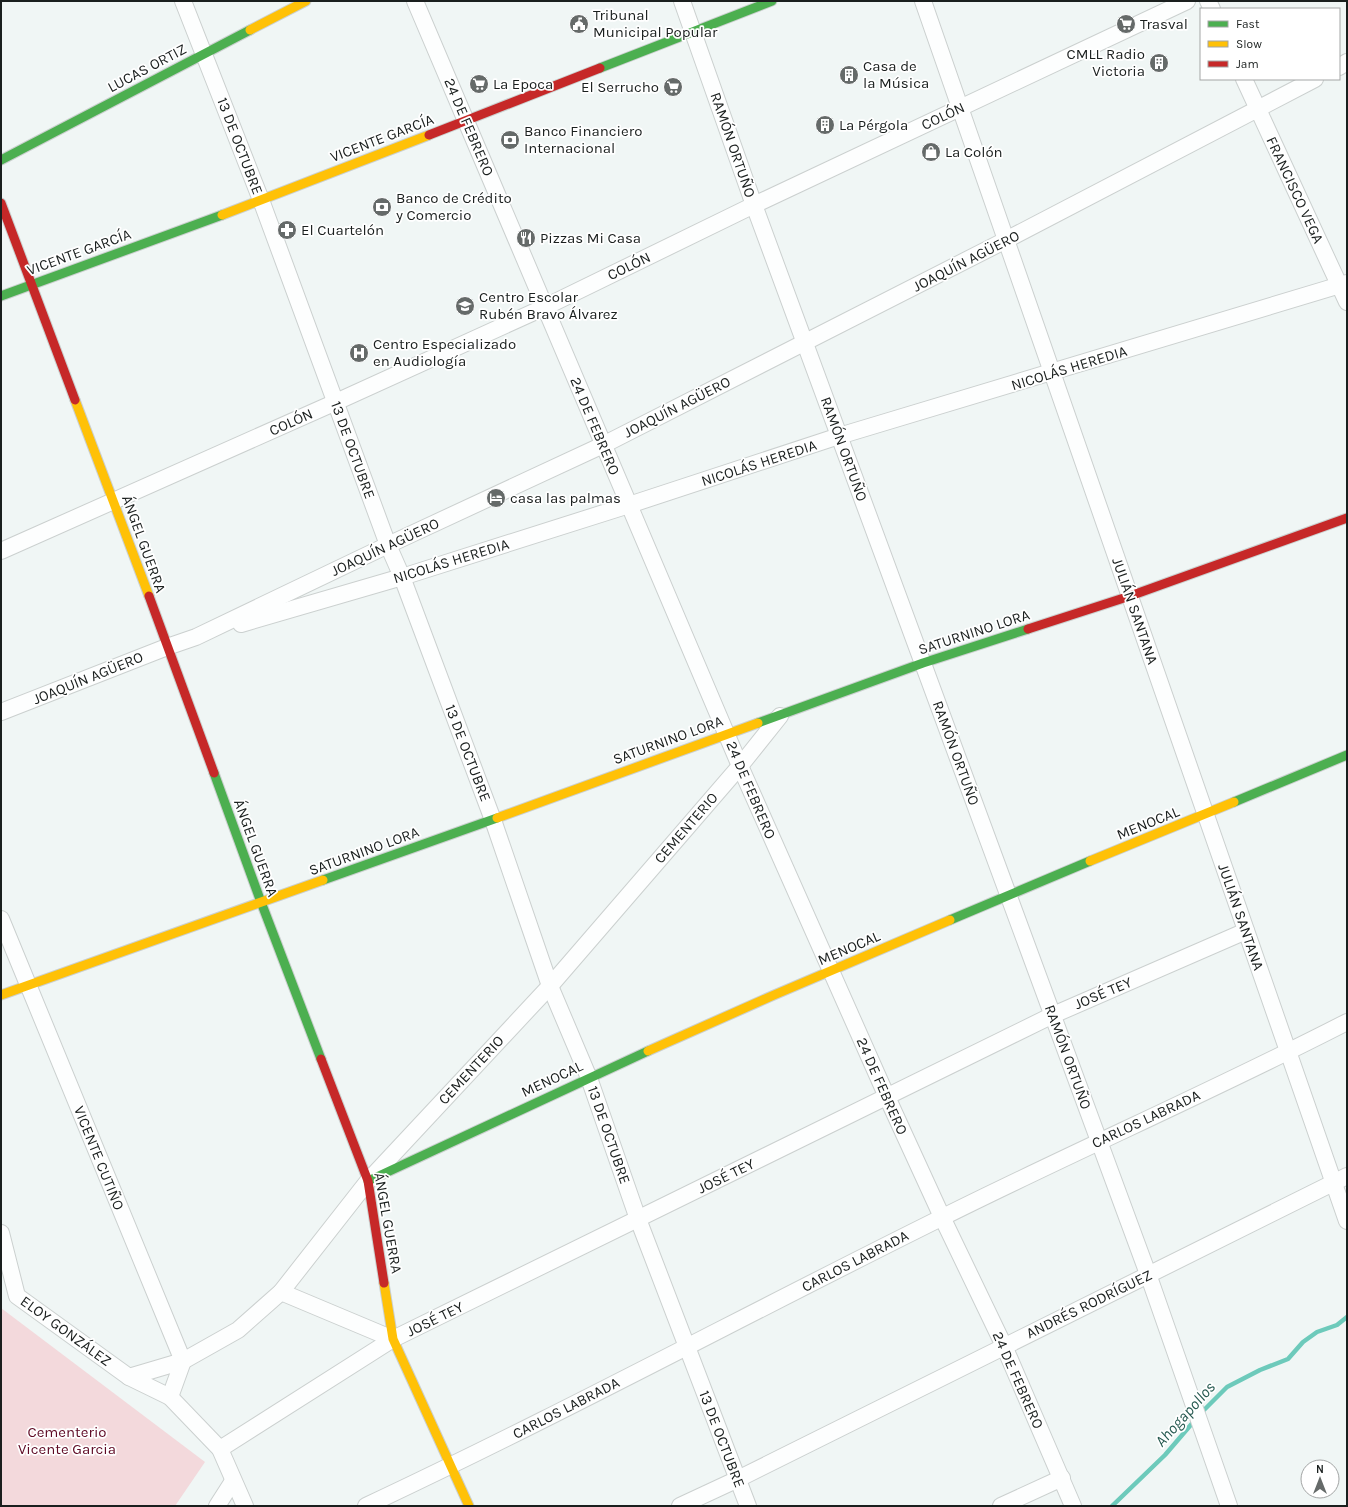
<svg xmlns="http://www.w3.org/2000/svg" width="1348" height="1507" font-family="Karla,sans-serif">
	<rect width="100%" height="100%" fill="#f0f6f5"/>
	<!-- green -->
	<polygon fill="#f3d9dc" points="1,1308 205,1462 175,1506 1,1506"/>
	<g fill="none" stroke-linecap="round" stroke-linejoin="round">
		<!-- stream -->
		<g stroke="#6dcabb" stroke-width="4.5">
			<polyline points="1201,1413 1227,1387 1260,1370 1288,1359 1303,1342 1317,1332 1337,1325 1347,1317"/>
			<polyline points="1112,1506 1165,1455 1195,1420"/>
		</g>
		<defs>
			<g id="street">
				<polyline points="183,1 261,200 388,545 402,577 493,820 550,986 589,1078 638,1219 748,1506"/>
				<polyline points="415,1 740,766 887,1097 942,1217 1004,1346 1073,1506"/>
				<polyline points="682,1 754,205 1148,1274 1229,1506"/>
				<polyline points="923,1 1347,1221"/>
				<polyline points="1208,1 1212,9"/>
				<polyline points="1339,67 1347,62"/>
				<polyline points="1244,79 1347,302"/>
				<polyline points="1,551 336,402 545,307 754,205 1187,1"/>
				<polyline points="241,624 402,577 629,505 839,436 1347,283"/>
				<polyline points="1,712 167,647 196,637 388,545 603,445 1006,240 1315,79"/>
				<polyline points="1,919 183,1361 170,1397"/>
				<polyline points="1,1233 17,1296 129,1377 170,1397 220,1449 245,1506"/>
				<polyline points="281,1292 393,1339"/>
				<polyline points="129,1377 183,1361 238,1330 281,1292 368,1181 550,986 740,766 780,716"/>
				<polyline points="220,1449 393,1339 1053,1015 1246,931"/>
				<polyline points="217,1506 233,1481"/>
				<path d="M366,1506C560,1415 749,1313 941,1218C1075,1151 1213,1091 1347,1022"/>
				<polyline points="680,1506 738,1479 1347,1176"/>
				<polyline points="1001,1506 1062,1478"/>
			</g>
			<g id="fast">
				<polyline points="600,68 772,1"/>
				<polyline points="1,160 250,30"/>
				<polyline points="1,296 222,215"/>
				<polyline points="758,723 923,663 1028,629"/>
				<polyline points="214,773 261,902 321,1059"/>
				<polyline points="1234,802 1347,755"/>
				<polyline points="323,880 497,818"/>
				<polyline points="950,920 1090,861"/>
				<polyline points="368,1181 648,1051"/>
			</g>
			<g id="slow">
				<polyline points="250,30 306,1"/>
				<polyline points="222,215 429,135"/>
				<polyline points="75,400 149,596"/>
				<polyline points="497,818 758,723"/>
				<polyline points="1090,861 1234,802"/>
				<polyline points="1,995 323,880"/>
				<polyline points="648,1051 774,995 950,920"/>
				<polyline points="384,1283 393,1339 469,1506"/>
			</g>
			<g id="jam">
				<polyline points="429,135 600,68"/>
				<polyline points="1,203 75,400"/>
				<polyline points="149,596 214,773"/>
				<polyline points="1028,629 1130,596 1347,518"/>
				<polyline points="321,1059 368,1181 384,1283"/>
			</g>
		</defs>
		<!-- street casing -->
		<use href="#street" stroke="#cbd0cf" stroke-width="18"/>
		<!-- fast casing -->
		<use href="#fast" stroke="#cbd0cf" stroke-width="11"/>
		<!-- slow casing -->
		<use href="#slow" stroke="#cbd0cf" stroke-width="11"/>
		<!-- jam casing -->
		<use href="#jam" stroke="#cbd0cf" stroke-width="11"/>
		<!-- street -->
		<use href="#street" stroke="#fdfefe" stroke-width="16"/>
		<!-- fast -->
		<use href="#fast" stroke="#4caf50" stroke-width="9"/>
		<!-- slow -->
		<use href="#slow" stroke="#ffc107" stroke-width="9"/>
		<!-- jam -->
		<use href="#jam" stroke="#c62828" stroke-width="9"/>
	</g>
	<!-- icons -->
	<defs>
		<symbol id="civic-disc" viewBox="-11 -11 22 22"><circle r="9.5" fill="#656a69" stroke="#fff"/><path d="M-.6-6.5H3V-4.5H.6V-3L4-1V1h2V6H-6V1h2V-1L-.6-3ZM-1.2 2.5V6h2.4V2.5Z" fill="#fff"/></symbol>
		<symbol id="supermarket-disc" viewBox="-11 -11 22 22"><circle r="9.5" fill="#656a69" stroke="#fff"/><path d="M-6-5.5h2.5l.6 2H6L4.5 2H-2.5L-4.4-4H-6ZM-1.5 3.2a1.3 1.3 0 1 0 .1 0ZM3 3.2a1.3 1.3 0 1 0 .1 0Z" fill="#fff"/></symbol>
		<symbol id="building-disc" viewBox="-11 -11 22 22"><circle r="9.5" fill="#656a69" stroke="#fff"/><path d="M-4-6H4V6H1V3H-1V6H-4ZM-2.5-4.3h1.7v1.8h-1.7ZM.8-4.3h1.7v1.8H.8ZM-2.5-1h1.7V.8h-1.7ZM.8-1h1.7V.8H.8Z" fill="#fff"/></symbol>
		<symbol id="bank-disc" viewBox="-11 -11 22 22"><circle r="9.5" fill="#656a69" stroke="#fff"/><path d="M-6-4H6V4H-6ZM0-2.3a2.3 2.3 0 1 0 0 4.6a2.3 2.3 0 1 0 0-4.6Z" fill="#fff"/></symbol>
		<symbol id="shop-disc" viewBox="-11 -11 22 22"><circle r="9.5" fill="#656a69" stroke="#fff"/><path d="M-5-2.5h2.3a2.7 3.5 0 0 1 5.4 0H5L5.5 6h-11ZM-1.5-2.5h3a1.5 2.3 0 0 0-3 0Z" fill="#fff"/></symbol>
		<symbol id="pharmacy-disc" viewBox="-11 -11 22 22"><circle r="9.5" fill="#656a69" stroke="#fff"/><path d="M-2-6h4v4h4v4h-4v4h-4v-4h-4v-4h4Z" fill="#fff"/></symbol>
		<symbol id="restaurant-disc" viewBox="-11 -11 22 22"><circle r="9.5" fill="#656a69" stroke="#fff"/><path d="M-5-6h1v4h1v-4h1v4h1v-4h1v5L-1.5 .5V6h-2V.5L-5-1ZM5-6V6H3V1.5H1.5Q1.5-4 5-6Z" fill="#fff"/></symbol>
		<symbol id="school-disc" viewBox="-11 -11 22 22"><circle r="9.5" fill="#656a69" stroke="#fff"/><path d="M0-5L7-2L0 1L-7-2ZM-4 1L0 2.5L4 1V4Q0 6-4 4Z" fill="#fff"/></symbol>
		<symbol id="hospital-disc" viewBox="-11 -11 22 22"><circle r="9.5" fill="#656a69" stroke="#fff"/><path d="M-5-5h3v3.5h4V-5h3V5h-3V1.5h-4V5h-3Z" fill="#fff"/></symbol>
		<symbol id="hotel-disc" viewBox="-11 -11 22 22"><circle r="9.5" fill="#656a69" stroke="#fff"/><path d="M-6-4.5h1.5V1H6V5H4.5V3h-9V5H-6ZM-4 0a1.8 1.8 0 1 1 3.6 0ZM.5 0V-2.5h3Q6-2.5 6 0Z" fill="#fff"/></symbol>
	</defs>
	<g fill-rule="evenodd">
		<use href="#civic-disc" x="568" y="13" width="22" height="22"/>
		<use href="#supermarket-disc" x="1115" y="13" width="22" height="22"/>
		<use href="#building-disc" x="1148" y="52" width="22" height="22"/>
		<use href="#building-disc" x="838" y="64" width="22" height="22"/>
		<use href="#supermarket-disc" x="468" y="73" width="22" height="22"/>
		<use href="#supermarket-disc" x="662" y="76" width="22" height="22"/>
		<use href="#building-disc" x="814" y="114" width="22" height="22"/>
		<use href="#bank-disc" x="499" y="129" width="22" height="22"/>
		<use href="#shop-disc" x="920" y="141" width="22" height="22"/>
		<use href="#bank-disc" x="371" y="196" width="22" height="22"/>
		<use href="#pharmacy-disc" x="276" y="219" width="22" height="22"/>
		<use href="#restaurant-disc" x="515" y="227" width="22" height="22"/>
		<use href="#school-disc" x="454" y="295" width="22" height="22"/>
		<use href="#hospital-disc" x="348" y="342" width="22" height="22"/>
		<use href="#hotel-disc" x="485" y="487" width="22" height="22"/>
	</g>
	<g text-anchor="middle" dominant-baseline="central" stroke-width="3.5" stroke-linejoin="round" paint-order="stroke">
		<!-- poi labels -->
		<g font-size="15" fill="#1a1f1e" stroke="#fff" text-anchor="start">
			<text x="593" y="15">Tribunal<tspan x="593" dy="17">Municipal Popular</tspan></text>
			<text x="1140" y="24">Trasval</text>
			<text x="1145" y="54" text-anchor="end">CMLL Radio<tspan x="1145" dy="17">Victoria</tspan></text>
			<text x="863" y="66">Casa de<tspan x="863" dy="17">la Música</tspan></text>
			<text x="493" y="84">La Epoca</text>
			<text x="659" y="87" text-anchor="end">El Serrucho</text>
			<text x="839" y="125">La Pérgola</text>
			<text x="524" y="131">Banco Financiero<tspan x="524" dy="17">Internacional</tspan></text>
			<text x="945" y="152">La Colón</text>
			<text x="396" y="198">Banco de Crédito<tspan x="396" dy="17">y Comercio</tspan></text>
			<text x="301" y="230">El Cuartelón</text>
			<text x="540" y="238">Pizzas Mi Casa</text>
			<text x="479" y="297">Centro Escolar<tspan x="479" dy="17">Rubén Bravo Álvarez</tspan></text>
			<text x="373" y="344">Centro Especializado<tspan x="373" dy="17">en Audiología</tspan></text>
			<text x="510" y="498">casa las palmas</text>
		</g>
		<!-- street labels -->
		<g font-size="15" fill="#1a1f1e" stroke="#fff">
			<text transform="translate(147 68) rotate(-28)">LUCAS ORTIZ</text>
			<text transform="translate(943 116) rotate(-25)">COLÓN</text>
			<text transform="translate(469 127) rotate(67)">24 DE FEBRERO</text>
			<text transform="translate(382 138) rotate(-21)">VICENTE GARCÍA</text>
			<text transform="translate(733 145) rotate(71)">RAMÓN ORTUÑO</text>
			<text transform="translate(240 146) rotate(69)">13 DE OCTUBRE</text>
			<text transform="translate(1295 190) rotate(65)">FRANCISCO VEGA</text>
			<text transform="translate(79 252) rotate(-20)">VICENTE GARCÍA</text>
			<text transform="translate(966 261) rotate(-27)">JOAQUÍN AGÜERO</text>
			<text transform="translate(629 266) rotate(-26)">COLÓN</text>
			<text transform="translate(1069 368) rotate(-17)">NICOLÁS HEREDIA</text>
			<text transform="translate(677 407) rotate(-27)">JOAQUÍN AGÜERO</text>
			<text transform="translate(291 422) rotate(-24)">COLÓN</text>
			<text transform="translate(595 426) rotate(67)">24 DE FEBRERO</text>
			<text transform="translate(844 449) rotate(70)">RAMÓN ORTUÑO</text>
			<text transform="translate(353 450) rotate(70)">13 DE OCTUBRE</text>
			<text transform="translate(759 463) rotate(-18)">NICOLÁS HEREDIA</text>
			<text transform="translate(144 544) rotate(70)">ÁNGEL GUERRA</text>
			<text transform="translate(385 547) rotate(-25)">JOAQUÍN AGÜERO</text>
			<text transform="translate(451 561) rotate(-17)">NICOLÁS HEREDIA</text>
			<text transform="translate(1135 611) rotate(71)">JULIÁN SANTANA</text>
			<text transform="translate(974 632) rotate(-18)">SATURNINO LORA</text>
			<text transform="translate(88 678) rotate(-22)">JOAQUÍN AGÜERO</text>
			<text transform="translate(668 740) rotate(-20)">SATURNINO LORA</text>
			<text transform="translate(468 753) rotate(69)">13 DE OCTUBRE</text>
			<text transform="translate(956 753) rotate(70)">RAMÓN ORTUÑO</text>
			<text transform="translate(751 790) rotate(67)">24 DE FEBRERO</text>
			<text transform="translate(1148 823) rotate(-22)">MENOCAL</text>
			<text transform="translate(686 828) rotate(-49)">CEMENTERIO</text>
			<text transform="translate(256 848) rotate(70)">ÁNGEL GUERRA</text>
			<text transform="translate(364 851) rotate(-20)">SATURNINO LORA</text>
			<text transform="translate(1241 917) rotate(71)">JULIÁN SANTANA</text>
			<text transform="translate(849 948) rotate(-23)">MENOCAL</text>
			<text transform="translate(1103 993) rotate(-23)">JOSÉ TEY</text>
			<text transform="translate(1068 1057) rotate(70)">RAMÓN ORTUÑO</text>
			<text transform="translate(471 1070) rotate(-47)">CEMENTERIO</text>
			<text transform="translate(552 1079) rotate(-25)">MENOCAL</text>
			<text transform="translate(882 1086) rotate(66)">24 DE FEBRERO</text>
			<text transform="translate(1146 1119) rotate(-25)">CARLOS LABRADA</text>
			<text transform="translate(609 1135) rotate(71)">13 DE OCTUBRE</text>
			<text transform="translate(99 1158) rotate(68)">VICENTE CUTIÑO</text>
			<text transform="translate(726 1176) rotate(-26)">JOSÉ TEY</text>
			<text transform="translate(388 1223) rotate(80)">ÁNGEL GUERRA</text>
			<text transform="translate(855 1261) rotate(-27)">CARLOS LABRADA</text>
			<text transform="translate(1089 1304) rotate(-26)">ANDRÉS RODRÍGUEZ</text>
			<text transform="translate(435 1319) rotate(-26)">JOSÉ TEY</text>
			<text transform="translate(66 1331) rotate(36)">ELOY GONZÁLEZ</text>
			<text transform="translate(1018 1380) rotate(66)">24 DE FEBRERO</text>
			<text transform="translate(566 1408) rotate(-27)">CARLOS LABRADA</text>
			<text transform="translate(722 1439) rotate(69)">13 DE OCTUBRE</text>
		</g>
		<!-- park labels -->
		<g font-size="15" fill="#5d0823" stroke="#fff">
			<text x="67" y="1432">Cementerio<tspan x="67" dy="17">Vicente Garcia</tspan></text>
		</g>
		<!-- water labels -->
		<g font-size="16" font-style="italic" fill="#265950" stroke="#fff">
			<text transform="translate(1185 1414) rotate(-48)">Ahogapollos</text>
		</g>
	</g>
	<!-- border -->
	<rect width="1348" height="1507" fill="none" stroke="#1a1f1e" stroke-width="4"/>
	<!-- legend -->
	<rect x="1200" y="8" width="140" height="72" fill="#ffffff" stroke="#a3a5a5"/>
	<rect x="1208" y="21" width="20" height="6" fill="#4caf50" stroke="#a3a5a5"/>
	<text x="1236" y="28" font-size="12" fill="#1a1f1e">Fast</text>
	<rect x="1208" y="41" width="20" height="6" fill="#ffc107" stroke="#a3a5a5"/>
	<text x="1236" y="48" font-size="12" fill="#1a1f1e">Slow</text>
	<rect x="1208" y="61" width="20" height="6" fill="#c62828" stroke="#a3a5a5"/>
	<text x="1236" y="68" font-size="12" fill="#1a1f1e">Jam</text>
	<!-- north arrow -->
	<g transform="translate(1320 1479)"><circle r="19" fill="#ffffff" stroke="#a3a5a5"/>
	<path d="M0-3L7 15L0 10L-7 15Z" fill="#656a69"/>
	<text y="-6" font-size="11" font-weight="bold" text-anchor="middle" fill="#1a1f1e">N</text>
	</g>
</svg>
